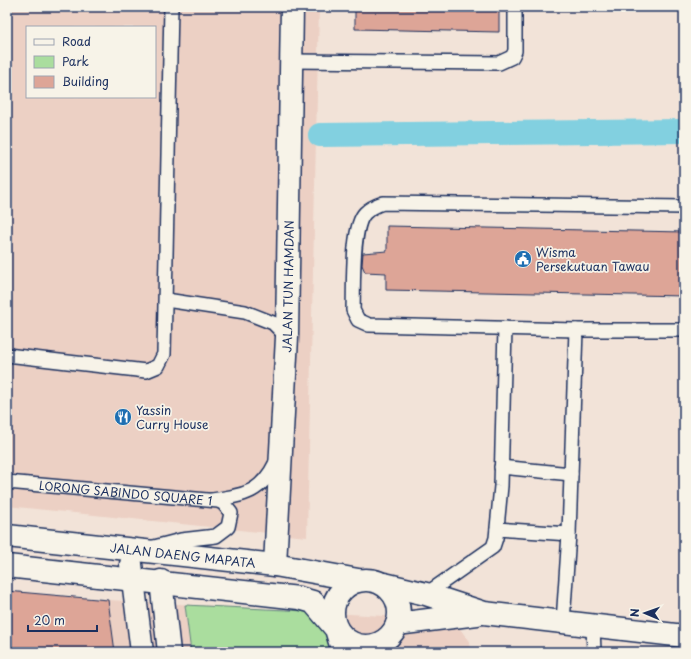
<svg xmlns="http://www.w3.org/2000/svg" width="691" height="659" font-family="'Playpen Sans',sans-serif">
	<rect width="100%" height="100%" fill="#f2e3d8"/>
	<filter id="ink" filterUnits="userSpaceOnUse"><feTurbulence type="fractalNoise" baseFrequency=".025" numOctaves="2"/><feDisplacementMap in="SourceGraphic" scale="8" xChannelSelector="R" yChannelSelector="G"/><feConvolveMatrix kernelMatrix="1 2 1 2 8 2 1 2 1" color-interpolation-filters="sRGB"/></filter>
	<g filter="url(#ink)">
		<!-- built -->
		<g fill="#ecd0c4" fill-rule="evenodd">
			<path d="M7,7H319L307,537L7,506ZM27,27H155V97H27Z"/>
			<polygon points="7,591 108,600 454,620 470,643 471,652 7,652"/>
		</g>
		<!-- green -->
		<polygon fill="#aadd9e" stroke="#62867e" points="185,605 325,612 330,652 191,652"/>
		<g fill="none" stroke-linecap="round" stroke-linejoin="round">
			<!-- canal -->
			<polyline stroke="#82d0e0" stroke-width="24" points="320,135 684,131"/>
		</g>
		<!-- building -->
		<g fill="#dda597" stroke="#1b2f5e">
			<polygon points="355,7 499,7 499,32 355,29"/>
			<polygon points="387,226 684,232 684,296 386,290 386,273 365,272 362,265 363,253 387,251"/>
			<polygon points="7,591 108,600 115,652 7,652"/>
		</g>
		<g fill="none" stroke-linecap="round" stroke-linejoin="round">
			<defs>
				<g id="lane">
					<polyline points="291,61 499,63 512,57 515,51 515,7"/>
					<path d="M684,207L383,203C377,205 370,208 365,213C351,227 354,289 353,310L358,320L369,325L576,330H684"/>
					<polyline points="166,300 245,312 273,323 287,337"/>
					<polyline points="7,355 146,371 158,366 164,354 171,7"/>
					<polyline points="501,467 571,474"/>
					<path id="s1" d="M7,482L218,501L223,503L231,513L228,527L216,536L181,540L154,547"/>
					<path d="M212,500C245,495 261,493 276,462"/>
					<polyline points="497,529 569,534"/>
					<polyline points="426,594 493,547 496,538 501,486 505,328"/>
					<polyline points="563,622 569,534 576,330"/>
					<polyline points="593,626 594,652"/>
				</g>
				<g id="street">
					<path id="s2" d="M7,536L275,565L358,580"/>
					<polyline points="131,564 142,652"/>
					<path id="s3" d="M275,565L287,337L292,7"/>
					<polyline points="7,566 299,598 313,602 336,629 343,652"/>
					<circle cx="366" cy="613" r="33"/>
					<polyline points="161,581 169,652"/>
					<polyline points="384,584 426,594 484,613 684,636"/>
					<polyline points="397,624 477,614"/>
				</g>
			</defs>
			<!-- lane casing -->
			<use href="#lane" stroke="#1b2f5e" stroke-width="16"/>
			<!-- street casing -->
			<use href="#street" stroke="#1b2f5e" stroke-width="25"/>
			<!-- lane -->
			<use href="#lane" stroke="#f7f3e8" stroke-width="13"/>
			<!-- street -->
			<use href="#street" stroke="#f7f3e8" stroke-width="22"/>
		</g>
	</g>
	<!-- icons -->
	<defs>
		<symbol id="civic-disc" viewBox="-11 -11 22 22"><circle r="9.5" fill="#1f6fb2" stroke="#f7f3e8"/><path d="M-.6-6.5H3V-4.5H.6V-3L4-1V1h2V6H-6V1h2V-1L-.6-3ZM-1.2 2.5V6h2.4V2.5Z" fill="#fff"/></symbol>
		<symbol id="restaurant-disc" viewBox="-11 -11 22 22"><circle r="9.5" fill="#1f6fb2" stroke="#f7f3e8"/><path d="M-5-6h1v4h1v-4h1v4h1v-4h1v5L-1.5 .5V6h-2V.5L-5-1ZM5-6V6H3V1.5H1.5Q1.5-4 5-6Z" fill="#fff"/></symbol>
	</defs>
	<g fill-rule="evenodd">
		<use href="#civic-disc" x="513" y="249" width="20" height="20"/>
		<use href="#restaurant-disc" x="113" y="407" width="20" height="20"/>
	</g>
	<g text-anchor="middle" dominant-baseline="central" stroke-width="3.5" stroke-linejoin="round" paint-order="stroke">
		<!-- poi labels -->
		<g font-size="12" fill="#1b2f5e" stroke="#f7f3e8" text-anchor="start">
			<text x="536" y="252">Wisma<tspan x="536" dy="14">Persekutuan Tawau</tspan></text>
			<text x="136" y="410">Yassin<tspan x="136" dy="14">Curry House</tspan></text>
		</g>
		<!-- street labels -->
		<g font-size="12" fill="#1b2f5e" stroke="#f7f3e8">
			<text stroke="none"><textPath href="#s3" startOffset="279">JALAN TUN HAMDAN</textPath></text>
			<text stroke="none"><textPath href="#s1" startOffset="119">LORONG SABINDO SQUARE 1</textPath></text>
			<text stroke="none"><textPath href="#s2" startOffset="177">JALAN DAENG MAPATA</textPath></text>
		</g>
	</g>
	<!-- margin -->
	<rect width="691" height="659" fill="none" stroke="#f7f3e8" stroke-width="24"/>
	<rect x="12" y="12" width="667" height="635" fill="none" stroke="#1b2f5e" stroke-width="1.5" filter="url(#ink)"/>
	<!-- legend -->
	<rect x="26" y="26" width="130" height="72" fill="#f7f3e8" stroke="#9fa5b1"/>
	<rect x="34" y="39" width="20" height="6" fill="#f7f3e8" stroke="#9fa5b1"/>
	<text x="62" y="46" font-size="12" fill="#1b2f5e">Road</text>
	<rect x="34" y="56" width="20" height="12" fill="#aadd9e" stroke="#9fa5b1"/>
	<text x="62" y="66" font-size="12" fill="#1b2f5e">Park</text>
	<rect x="34" y="76" width="20" height="12" fill="#dda597" stroke="#9fa5b1"/>
	<text x="62" y="86" font-size="12" fill="#1b2f5e">Building</text>
	<!-- north arrow -->
	<g transform="translate(645 613) rotate(272)" stroke="#f7f3e8" stroke-width="3" paint-order="stroke">
	<path d="M0-3L7 15L0 10L-7 15Z" fill="#1b2f5e"/>
	<text y="-6" font-size="11" font-weight="bold" text-anchor="middle" fill="#1b2f5e">N</text>
	</g>
	<!-- scale -->
	<path d="M28 625v6h69v-6" fill="none" stroke="#1b2f5e" stroke-width="2"/>
	<text x="34" y="625" font-size="12" fill="#1b2f5e" stroke="#f7f3e8" stroke-width="3" paint-order="stroke">20 m</text>
</svg>
